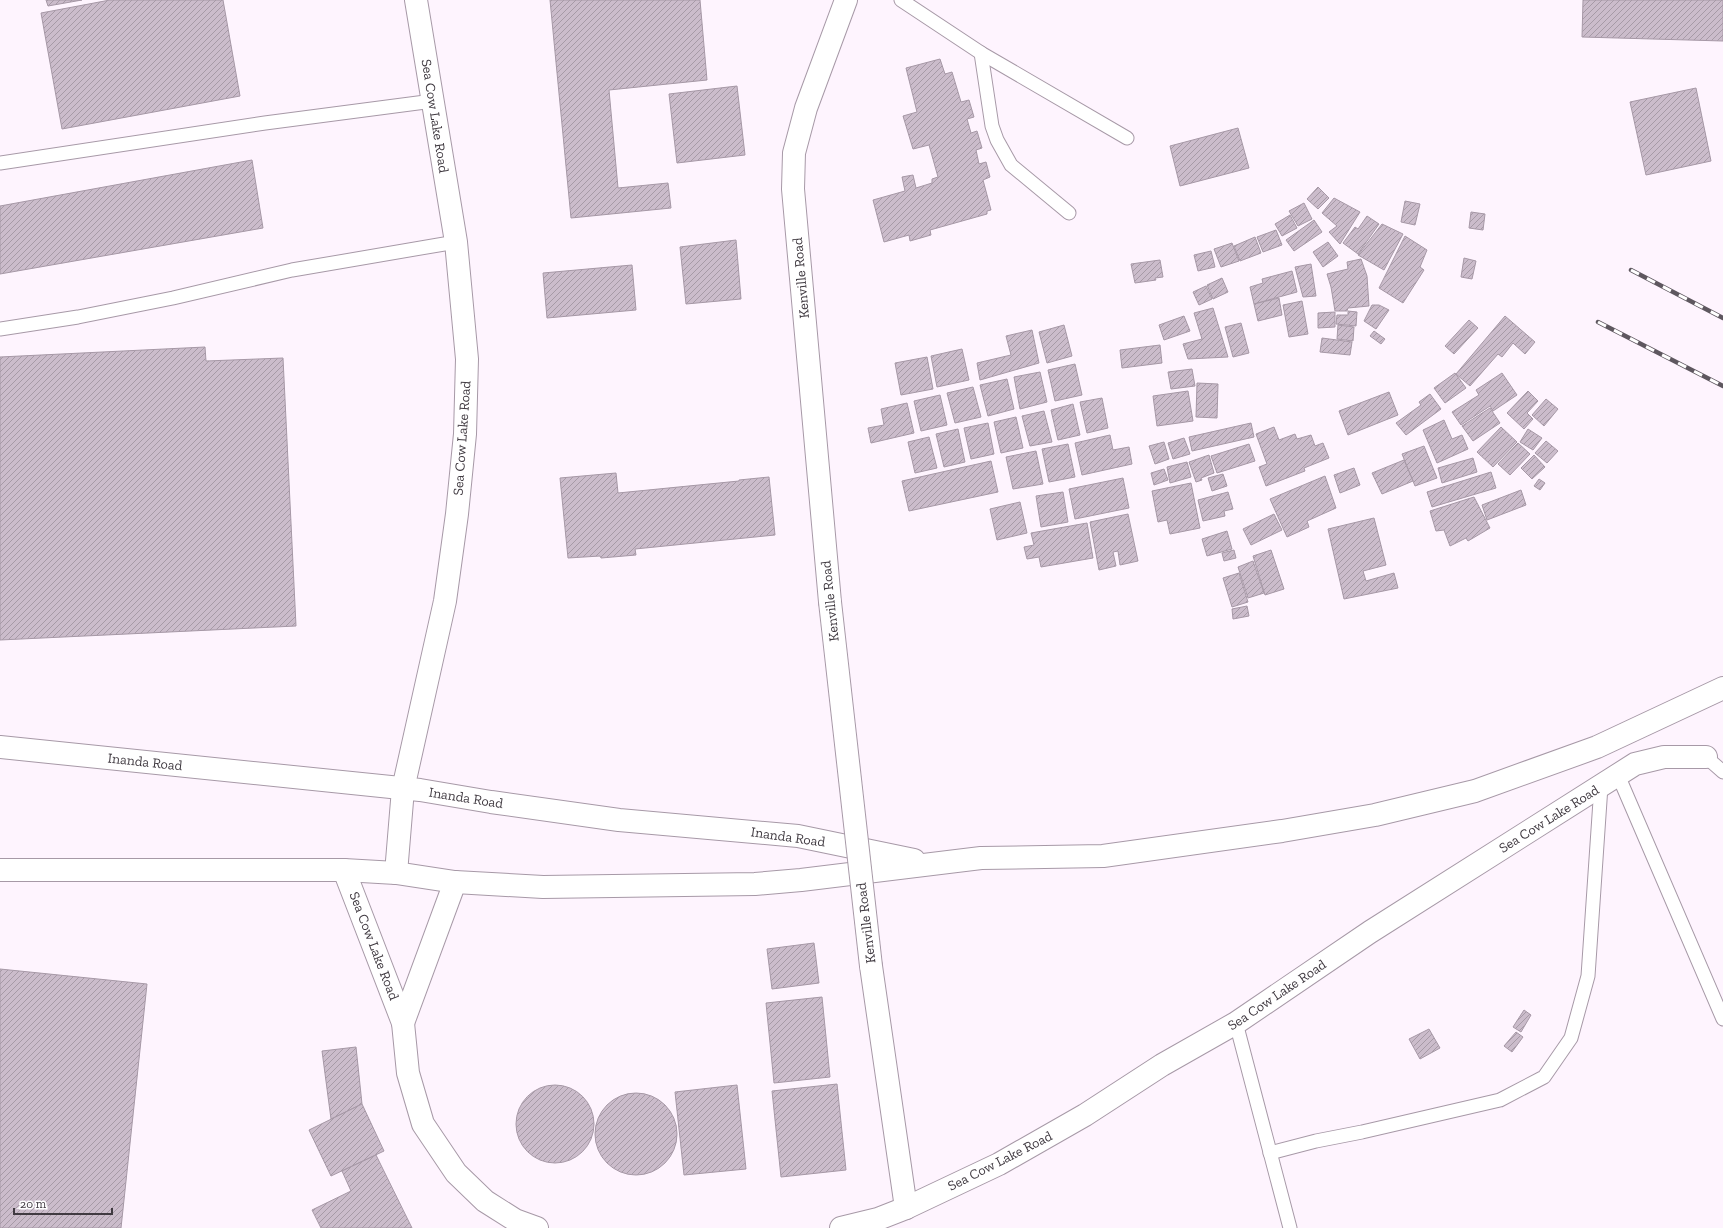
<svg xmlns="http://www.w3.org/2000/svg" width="1723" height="1228" font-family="'Zilla Slab',serif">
	<defs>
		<pattern id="building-hatch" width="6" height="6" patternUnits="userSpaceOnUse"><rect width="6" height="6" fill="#cbbccb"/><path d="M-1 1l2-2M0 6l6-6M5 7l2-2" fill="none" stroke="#a69aa6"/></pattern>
	</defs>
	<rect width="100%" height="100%" fill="#fef4fe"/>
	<!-- building -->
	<g fill="url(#building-hatch)" stroke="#a698a6">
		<polygon points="46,0 82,0 48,6"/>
		<polygon points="110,0 223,0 240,96 62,129 41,13"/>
		<polygon points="550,0 700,0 707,80 609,90 618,188 668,183 671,208 571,218"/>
		<polygon points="1583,0 1723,0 1723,41 1582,37"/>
		<polygon points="940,59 945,74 952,72 961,102 969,100 974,117 967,119 971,133 977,131 982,148 976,150 979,164 986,162 990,177 983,180 991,210 987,211 987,214 930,230 931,235 910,241 909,235 884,242 873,200 905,191 902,177 913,175 916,188 932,183 932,179 938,177 929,145 913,149 903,116 917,112 906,68"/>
		<polygon points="737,86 745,155 677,163 669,94"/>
		<polygon points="1696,88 1711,161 1646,175 1630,102"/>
		<polygon points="1238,128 1249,168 1180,186 1170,146"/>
		<polygon points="252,160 263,228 0,274 0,206"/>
		<polygon points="1318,187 1329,198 1318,209 1307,199"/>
		<polygon points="1334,198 1360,212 1340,244 1329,232 1337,226 1322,213"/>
		<polygon points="1405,201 1420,204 1415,225 1401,222"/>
		<polygon points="1304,203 1312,219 1298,226 1289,211"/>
		<polygon points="1471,212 1485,214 1483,230 1469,228"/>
		<polygon points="1290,215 1297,228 1282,236 1275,224"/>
		<polygon points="1367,216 1379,224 1358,254 1343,243 1355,227 1358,229"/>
		<polygon points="1314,220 1322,232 1294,251 1286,240"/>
		<polygon points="1382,224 1403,234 1384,270 1358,255"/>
		<polygon points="1276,230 1282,245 1263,252 1257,237"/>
		<polygon points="1405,236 1427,250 1420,267 1424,270 1403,303 1379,288"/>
		<polygon points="1255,237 1261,253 1240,261 1234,246"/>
		<polygon points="736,240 741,299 686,304 680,247"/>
		<polygon points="1328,242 1338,256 1323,267 1313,252"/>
		<polygon points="1232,243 1239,261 1221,267 1214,249"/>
		<polygon points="1211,251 1215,267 1198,271 1194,255"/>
		<polygon points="1464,258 1476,261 1472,279 1461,277"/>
		<polygon points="1361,259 1367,276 1369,306 1348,308 1347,311 1335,311 1331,287 1327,274 1348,269 1347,262"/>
		<polygon points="1160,260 1163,277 1155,278 1156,280 1135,283 1131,264"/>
		<polygon points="1311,264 1316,296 1303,297 1295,267"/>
		<polygon points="632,265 636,310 547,318 543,273"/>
		<polygon points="1292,271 1297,292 1254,304 1250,287 1263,283 1262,279"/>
		<polygon points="1222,278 1228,292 1213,299 1207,285"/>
		<polygon points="1206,286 1212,299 1199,305 1193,292"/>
		<polygon points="1279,298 1282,315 1258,321 1254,304"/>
		<polygon points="1302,301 1308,334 1289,337 1283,305"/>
		<polygon points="1372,305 1379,305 1389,310 1376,329 1364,321"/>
		<polygon points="1213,308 1228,357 1188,359 1183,344 1202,339 1194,313"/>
		<polygon points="1348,311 1357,312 1356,326 1336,324 1337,315 1348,315"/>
		<polygon points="1335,312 1335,327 1318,328 1318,313"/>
		<polygon points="1184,316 1190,331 1164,340 1159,325"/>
		<polygon points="1505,316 1535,342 1525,354 1513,343 1502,357 1498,354 1470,386 1456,374"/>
		<polygon points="1469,320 1478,328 1454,354 1445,346"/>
		<polygon points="1241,323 1249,353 1233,357 1225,327"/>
		<polygon points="1064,325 1072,356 1047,363 1039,332"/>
		<polygon points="1338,325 1354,327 1353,341 1337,339"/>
		<polygon points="1032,330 1039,363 980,380 977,363 1011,355 1006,336"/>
		<polygon points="1374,331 1385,339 1381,344 1370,336"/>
		<polygon points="1322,338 1352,342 1350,355 1320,352"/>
		<polygon points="1160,345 1162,363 1122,368 1120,350"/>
		<polygon points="205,347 206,361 283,358 296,626 0,640 0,357"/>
		<polygon points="962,349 969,380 937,387 931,356"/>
		<polygon points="927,357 933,389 901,395 895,363"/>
		<polygon points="1075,364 1082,395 1055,401 1048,370"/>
		<polygon points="1192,369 1195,386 1171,389 1168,372"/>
		<polygon points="1040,372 1047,402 1020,409 1014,377"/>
		<polygon points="1455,373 1466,388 1445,403 1434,388"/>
		<polygon points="1502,373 1517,395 1493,411 1490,406 1461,425 1452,412 1479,395 1476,390"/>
		<polygon points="1007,379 1014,409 988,416 980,385"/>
		<polygon points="1197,383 1218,384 1217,418 1196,417"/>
		<polygon points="973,387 981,417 955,423 947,393"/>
		<polygon points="1188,391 1193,421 1157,426 1153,396"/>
		<polygon points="1528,391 1538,401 1527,413 1533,419 1524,429 1507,413"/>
		<polygon points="1389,392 1398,415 1348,435 1339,411"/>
		<polygon points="1430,394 1441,409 1406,435 1396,423 1421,405 1419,402"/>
		<polygon points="940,395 947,425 921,431 914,401"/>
		<polygon points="1102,398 1108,428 1087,433 1080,402"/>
		<polygon points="1546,399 1558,409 1544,426 1532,415"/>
		<polygon points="907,403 914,433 871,443 868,428 884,425 881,409"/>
		<polygon points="1073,404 1080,435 1058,440 1051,410"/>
		<polygon points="1490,408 1500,423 1473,441 1462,426"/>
		<polygon points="1044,411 1052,442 1030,446 1022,416"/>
		<polygon points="1016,417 1023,448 1001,453 994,422"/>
		<polygon points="1444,420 1452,439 1462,435 1468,449 1437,463 1423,430"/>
		<polygon points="988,423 994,454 971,459 964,428"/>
		<polygon points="1251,423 1254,437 1192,451 1189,437"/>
		<polygon points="1274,427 1279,440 1295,434 1297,439 1311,435 1315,446 1323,443 1329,458 1304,468 1305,471 1266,486 1259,467 1267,464 1256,434"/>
		<polygon points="1501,427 1517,442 1493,467 1477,452"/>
		<polygon points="958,429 965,462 944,467 936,434"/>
		<polygon points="1528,429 1542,438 1533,450 1520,442"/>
		<polygon points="1110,435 1113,450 1129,447 1132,464 1082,475 1075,443"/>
		<polygon points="929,437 937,468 915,473 908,442"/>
		<polygon points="1184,438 1190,454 1173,459 1168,443"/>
		<polygon points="1546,441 1558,451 1547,463 1535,453"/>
		<polygon points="1164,442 1169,459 1155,464 1149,446"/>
		<polygon points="1518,443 1530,454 1510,475 1498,464"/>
		<polygon points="1068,444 1075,477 1049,482 1042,449"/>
		<polygon points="1249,444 1255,461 1217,473 1211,456"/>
		<polygon points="1424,446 1437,478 1415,486 1402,454"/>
		<polygon points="1036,451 1043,484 1013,489 1006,457"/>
		<polygon points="1209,455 1214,473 1201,478 1202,480 1196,482 1189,462"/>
		<polygon points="1534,455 1545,467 1532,479 1521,468"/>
		<polygon points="1473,458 1477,472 1442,483 1438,468"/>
		<polygon points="1404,460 1413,481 1382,494 1372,473"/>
		<polygon points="991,461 998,492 909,511 902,481"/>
		<polygon points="1187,462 1191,477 1170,483 1167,467"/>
		<polygon points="1354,468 1360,485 1340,493 1334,475"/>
		<polygon points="1164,469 1168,480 1154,485 1151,473"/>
		<polygon points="1491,472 1496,488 1432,507 1427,492"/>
		<polygon points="616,473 618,493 739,481 739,480 769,477 775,535 635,549 636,555 601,558 600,556 568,558 560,478"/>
		<polygon points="1223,474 1227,486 1212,491 1208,478"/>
		<polygon points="1325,476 1336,508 1307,521 1309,527 1287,537 1270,499"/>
		<polygon points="1123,478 1129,508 1075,519 1069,489"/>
		<polygon points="1539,479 1545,483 1540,490 1534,486"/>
		<polygon points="1191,483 1200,528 1170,534 1167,520 1158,522 1152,491"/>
		<polygon points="1521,490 1526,505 1487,520 1482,505"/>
		<polygon points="1063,492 1068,522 1041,527 1036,496"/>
		<polygon points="1228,492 1233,509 1224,511 1225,516 1203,521 1198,500"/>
		<polygon points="1474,497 1490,528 1468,541 1466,538 1450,546 1444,530 1436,531 1430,511"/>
		<polygon points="1020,502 1027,533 997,540 990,509"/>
		<polygon points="1128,514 1138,561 1120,565 1118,551 1113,552 1116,566 1099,570 1090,522"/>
		<polygon points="1274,514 1282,530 1251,545 1243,529"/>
		<polygon points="1374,518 1386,565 1363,571 1366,581 1394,573 1398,588 1344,599 1328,529"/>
		<polygon points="1087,523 1093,558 1041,567 1039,557 1027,559 1024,547 1034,545 1031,533"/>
		<polygon points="1227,531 1232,549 1207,556 1202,539"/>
		<polygon points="1234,550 1236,558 1224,561 1222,553"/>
		<polygon points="1271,550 1284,589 1265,595 1253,556"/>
		<polygon points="1253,561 1264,593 1248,598 1238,567"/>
		<polygon points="1239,573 1248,602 1232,607 1223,578"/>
		<polygon points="1247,606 1249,616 1233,619 1232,609"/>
		<polygon points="814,943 819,983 772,989 767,949"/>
		<polygon points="0,969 147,984 121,1228 0,1228"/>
		<polygon points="822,997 830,1077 774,1083 766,1003"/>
		<polygon points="1524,1010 1531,1015 1521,1032 1513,1027"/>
		<polygon points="1429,1029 1440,1048 1420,1059 1409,1039"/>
		<polygon points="1516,1032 1523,1037 1512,1052 1504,1046"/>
		<polygon points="356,1047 362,1104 331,1119 322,1051"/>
		<polygon points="837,1084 846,1170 781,1177 772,1091"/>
		<polygon points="737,1085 746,1169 684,1175 675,1092"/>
		<circle cx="555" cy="1124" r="39"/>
		<circle cx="636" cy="1134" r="41"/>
		<polygon points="362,1104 384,1151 331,1176 309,1130"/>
		<polygon points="376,1155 412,1228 321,1228 312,1210 351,1191 342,1171"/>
	</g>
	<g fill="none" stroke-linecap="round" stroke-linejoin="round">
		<defs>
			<g id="service">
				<polyline points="901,0 981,53 1127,138"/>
				<polyline points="981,53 992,126 997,140 1011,165 1069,213"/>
				<polyline points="0,163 265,123 433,101"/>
				<polyline points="0,329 78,317 173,298 292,270 456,242"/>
				<polyline points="1706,757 1723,772"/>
				<polyline points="1618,775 1723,1019"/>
				<polyline points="1236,1023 1290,1228"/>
				<polyline points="1270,1153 1316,1141 1362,1132 1500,1100 1544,1077 1571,1038 1588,976 1601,786"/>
			</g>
			<g id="minor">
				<polyline points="830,602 793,189 794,153 806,108 846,0"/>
				<polyline points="344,870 403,1023 408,1073 423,1124 456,1173 485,1201 515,1220 537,1228"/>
				<polyline points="396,873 403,789 445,601 457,514 465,434 467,359 456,242 416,0"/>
				<polyline points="871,966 906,1208"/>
				<polyline points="403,1023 455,882"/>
				<polyline points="841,1228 878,1219 906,1208 999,1164 1085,1115 1162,1065 1236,1023 1370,932 1635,764 1664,757 1706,757"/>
			</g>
			<g id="secondary">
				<polyline points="0,747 420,790 491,802 619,820 798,836 914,860"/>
				<polyline points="0,870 344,870 396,873 455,882 543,887 755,884 801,880 981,858 1103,856 1282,831 1375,815 1475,791 1597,747 1723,688"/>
			</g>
		</defs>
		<!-- service casing -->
		<use href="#service" stroke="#a799a7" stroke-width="15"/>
		<!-- minor casing -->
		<use href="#minor" stroke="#a799a7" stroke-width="24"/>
		<!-- secondary casing -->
		<use href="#secondary" stroke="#a799a7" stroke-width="24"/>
		<!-- service -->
		<use href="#service" stroke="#fff" stroke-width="13"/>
		<!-- minor -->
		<use href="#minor" stroke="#fff" stroke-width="22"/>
		<!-- secondary -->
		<use href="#secondary" stroke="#fff" stroke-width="22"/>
		<defs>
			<g id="rail">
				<polyline points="1631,270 1723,318"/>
				<polyline points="1598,322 1723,386"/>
			</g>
		</defs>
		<!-- rail casing -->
		<use href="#rail" stroke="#5e575f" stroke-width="4.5"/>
		<!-- rail -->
		<use href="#rail" stroke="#fff" stroke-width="3" stroke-dasharray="9" stroke-linecap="butt"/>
		<defs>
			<polyline id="minor-bridge" points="830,602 871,966"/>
		</defs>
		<!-- minor-bridge casing -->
		<use href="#minor-bridge" stroke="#a799a7" stroke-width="24" stroke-linecap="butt"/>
		<!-- minor-bridge -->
		<use href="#minor-bridge" stroke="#fff" stroke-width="22"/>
	</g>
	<g text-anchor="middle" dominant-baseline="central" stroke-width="4" stroke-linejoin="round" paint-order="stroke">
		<!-- street labels -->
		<g font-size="14" fill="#403a41" stroke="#fff">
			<text transform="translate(435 116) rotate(81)">Sea Cow Lake Road</text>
			<text transform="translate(801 278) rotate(-95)">Kenville Road</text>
			<text transform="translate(462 438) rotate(-86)">Sea Cow Lake Road</text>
			<text transform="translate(830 601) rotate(-96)">Kenville Road</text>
			<text transform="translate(145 762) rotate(6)">Inanda Road</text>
			<text transform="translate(466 798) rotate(9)">Inanda Road</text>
			<text transform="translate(1549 819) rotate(-32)">Sea Cow Lake Road</text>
			<text transform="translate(788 837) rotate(8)">Inanda Road</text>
			<text transform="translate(866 923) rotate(-97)">Kenville Road</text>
			<text transform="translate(374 946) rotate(69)">Sea Cow Lake Road</text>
			<text transform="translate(1277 995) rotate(-34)">Sea Cow Lake Road</text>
			<text transform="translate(1000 1161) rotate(-27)">Sea Cow Lake Road</text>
		</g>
	</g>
	<!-- scale -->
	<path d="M14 1208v6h98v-6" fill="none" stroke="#403a41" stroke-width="2"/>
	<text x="20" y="1208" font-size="12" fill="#403a41" stroke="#ffffff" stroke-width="3" paint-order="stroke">20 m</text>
</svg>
